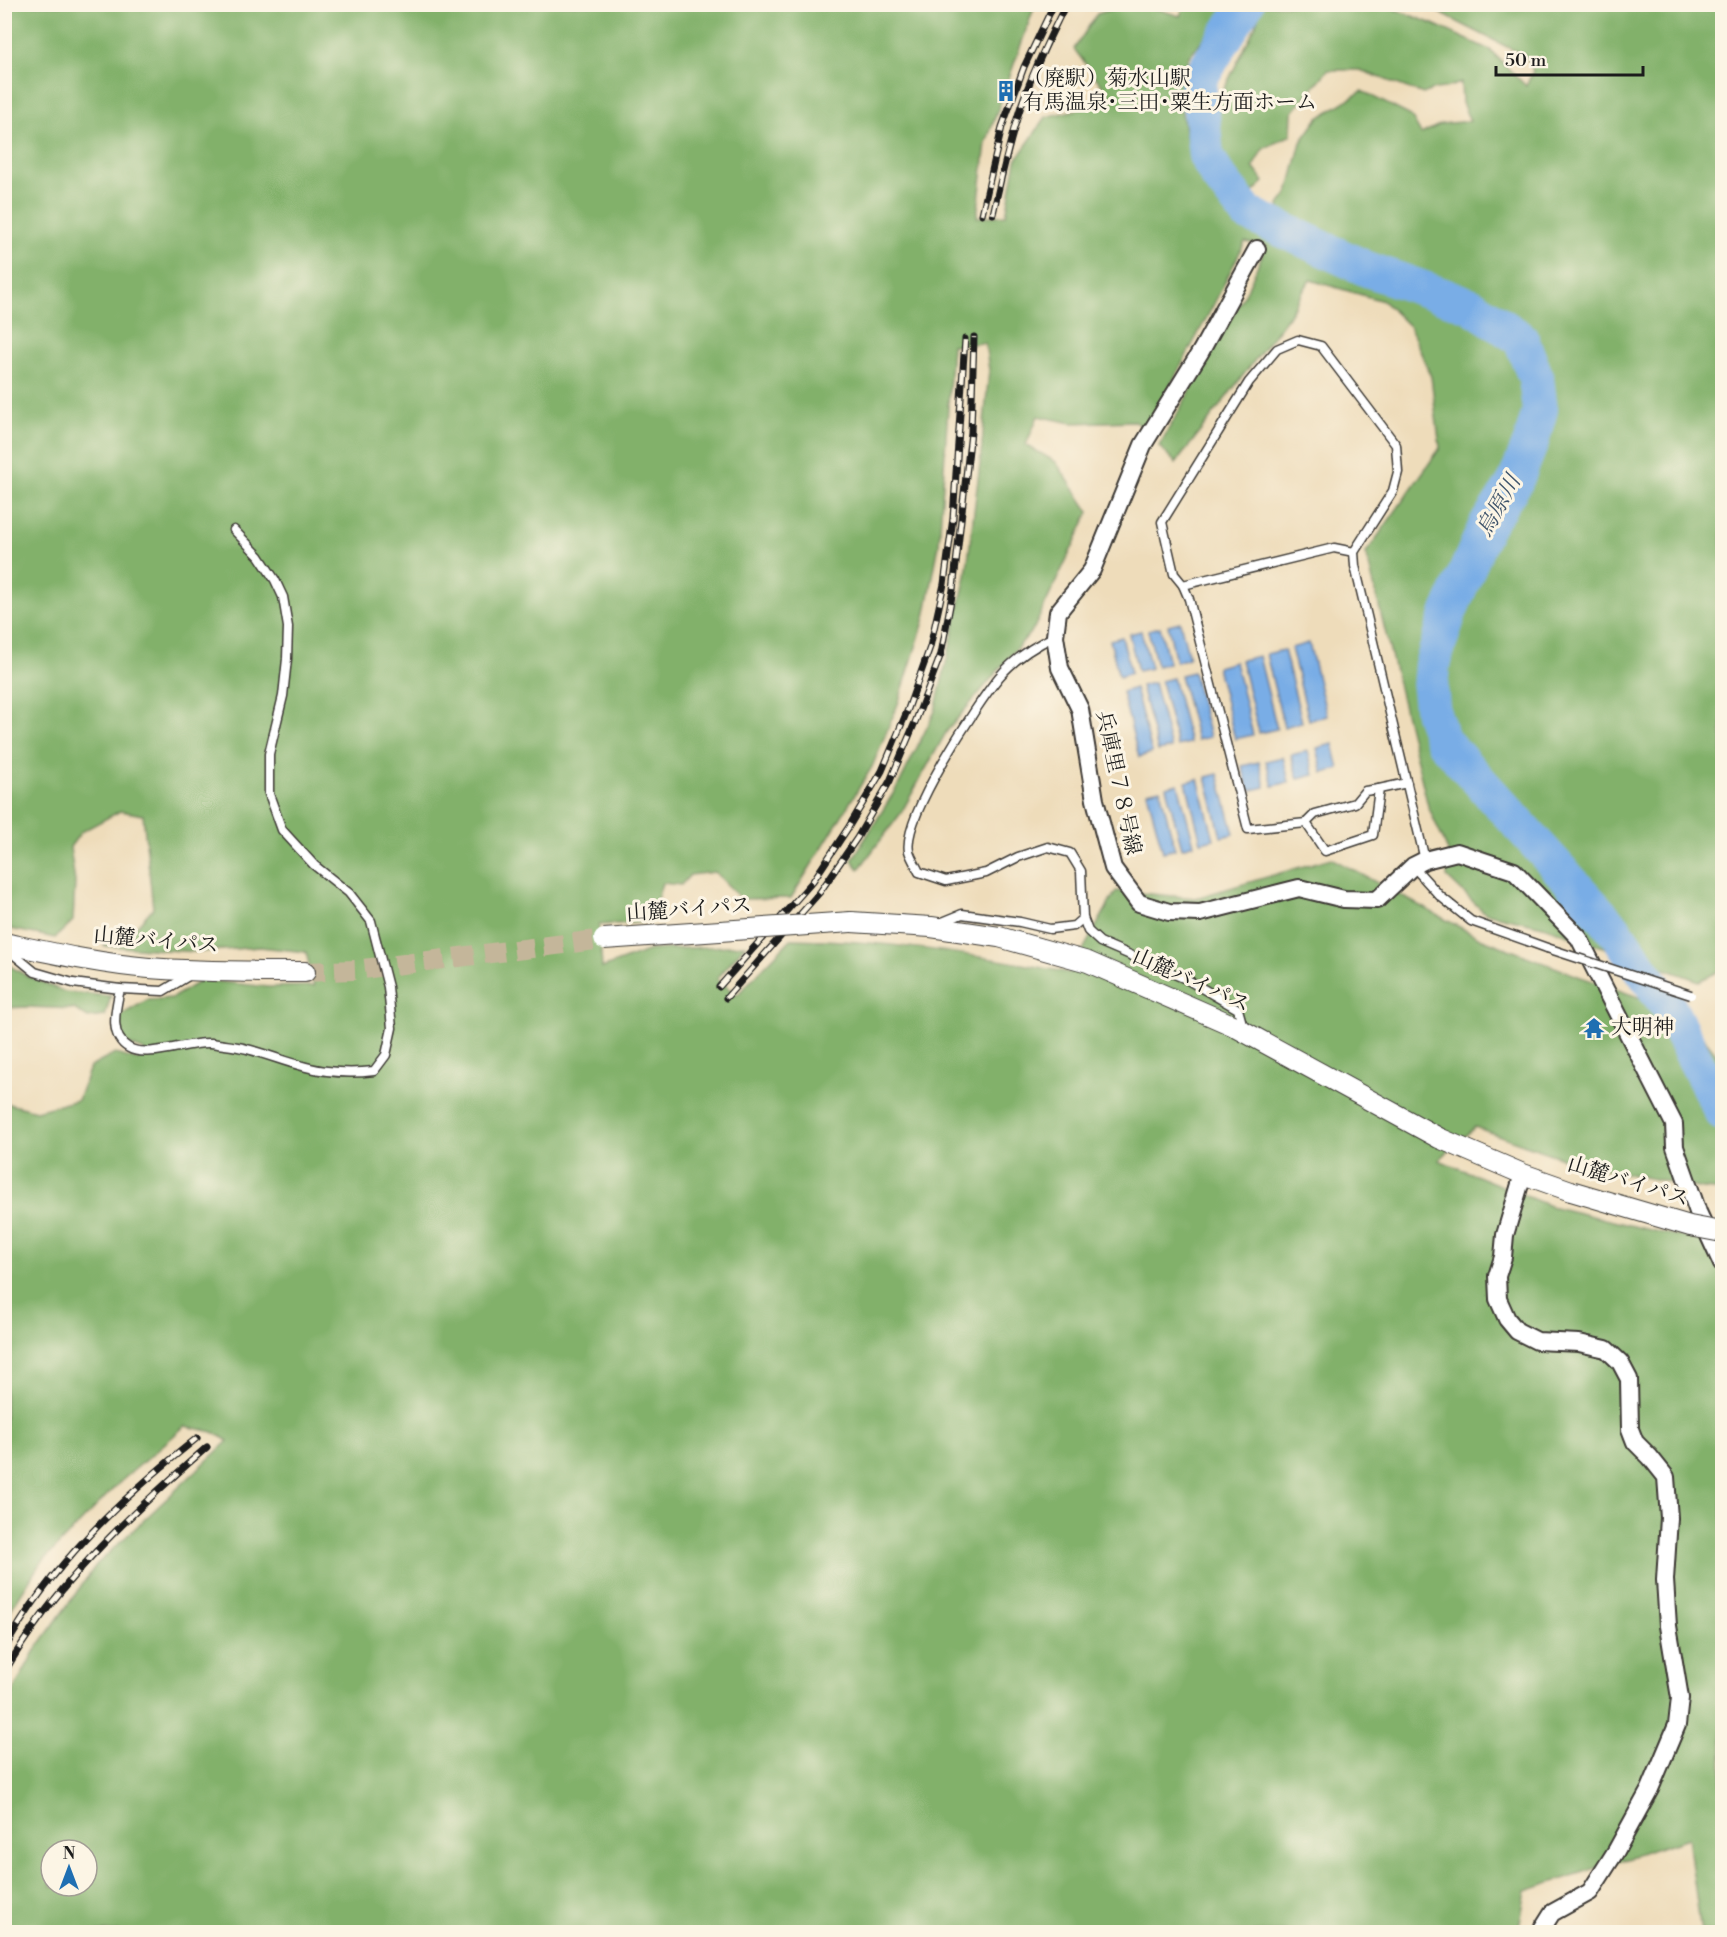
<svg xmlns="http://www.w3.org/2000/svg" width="1727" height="1937" font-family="'Libre Bodoni','Noto Serif JP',serif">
	<rect width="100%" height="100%" fill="#fcf5e5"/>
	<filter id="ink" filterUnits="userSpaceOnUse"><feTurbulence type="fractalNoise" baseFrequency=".0167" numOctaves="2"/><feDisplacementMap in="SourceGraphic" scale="12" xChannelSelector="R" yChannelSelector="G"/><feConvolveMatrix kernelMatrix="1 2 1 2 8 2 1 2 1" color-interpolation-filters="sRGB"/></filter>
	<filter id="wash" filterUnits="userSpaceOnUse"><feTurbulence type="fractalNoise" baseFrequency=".008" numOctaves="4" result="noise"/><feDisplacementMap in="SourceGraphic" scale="24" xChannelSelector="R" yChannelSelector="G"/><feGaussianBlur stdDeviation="1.35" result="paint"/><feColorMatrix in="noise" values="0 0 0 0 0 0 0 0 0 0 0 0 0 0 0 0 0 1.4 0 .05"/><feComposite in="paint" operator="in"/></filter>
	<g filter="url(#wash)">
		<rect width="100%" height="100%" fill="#eedcba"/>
		<!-- forest -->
		<g fill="#82b16b" stroke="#4f6644" stroke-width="1.5" fill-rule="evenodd">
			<path d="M5,5H1035L986,143L977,217L1006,215L1016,160L1046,117L1114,101L1074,49L1097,14L1126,5H1143L1180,16L1184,5H1226L1206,36L1189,56L1178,91L1187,140L1208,185L1222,201L1246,221L1272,230L1282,218L1279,205L1288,193L1301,142L1318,118L1362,91L1411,116L1421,134L1441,124L1470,121L1462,103L1461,83L1445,88L1435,89L1423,94L1360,70H1328L1292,113L1291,135L1263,149L1253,167L1264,182L1253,192L1242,196L1215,146L1220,97L1255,27L1262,5H1384L1433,24L1490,50L1526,86L1533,71L1527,57L1424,5H1722V970L1699,981L1543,926L1485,913L1447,877L1448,851L1428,806L1366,553L1440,448L1431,377L1410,327L1383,301L1310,280L1287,318L1176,463L1159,446L1247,290L1266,246L1245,242L1214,304L1146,431L1135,421L1072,423L1038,416L1026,445L1056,462L1089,512L1034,628L947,731L901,813L859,869L852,860L899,784L935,711L966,576L981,455L989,370L985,343L952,345L939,545L925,618L898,704L872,767L791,898L741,899L715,872L690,875L681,885L662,883L650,922L599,925L602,968L650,950L745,945L717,979L737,995L791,939C886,940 977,955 1070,973L1116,891L1196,898L1331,858L1480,938L1578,976L1684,1013L1722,1061V1191L1703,1189L1579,1164L1475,1127L1439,1160L1550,1206L1663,1233L1722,1244V1932H1701L1688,1838L1526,1891L1518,1932H5V1706L34,1652L96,1565L228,1441L213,1432L185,1426L119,1483L39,1565L5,1619V1103L36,1111L78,1100L90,1067L115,1054L138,1060L145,1051L123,1042L118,1017L147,1000L172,998L202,980L269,987L314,986L306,952L260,947L198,952L104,946L106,937L133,930L153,908L143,815L120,811L81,832L70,847L75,882L73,921L55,938L5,928ZM51,1850H87V1886H51Z"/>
			<polygon points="5,963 25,975 65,992 111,996 105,1016 88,1018 74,1009 27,1007 5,1008"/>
		</g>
		<!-- water -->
		<g fill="#79ade6" stroke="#4a6481" stroke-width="1.5">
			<polygon points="1180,622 1189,658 1176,662 1168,625"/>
			<polygon points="1160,627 1169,663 1157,666 1148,630"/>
			<polygon points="1141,631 1151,668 1138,671 1129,634"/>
			<polygon points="1122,637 1131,673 1119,677 1110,640"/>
			<polygon points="1309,643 1327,716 1309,720 1291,648"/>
			<polygon points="1284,650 1302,722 1284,727 1266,654"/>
			<polygon points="1259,656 1277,729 1259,733 1241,660"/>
			<polygon points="1235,662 1253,735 1235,739 1217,667"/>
			<polygon points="1193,672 1210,737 1197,740 1180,675"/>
			<polygon points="1173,678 1190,743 1177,746 1161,681"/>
			<polygon points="1154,683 1171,748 1158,751 1141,686"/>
			<polygon points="1135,688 1152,753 1139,757 1122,692"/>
			<polygon points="1333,744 1339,769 1323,773 1317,748"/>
			<polygon points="1308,751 1314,775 1298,779 1291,755"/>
			<polygon points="1283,757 1289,782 1273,786 1266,761"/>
			<polygon points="1259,762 1265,787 1249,791 1242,766"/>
			<polygon points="1218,774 1234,834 1221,837 1206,777"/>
			<polygon points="1198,779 1214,839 1201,842 1186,782"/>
			<polygon points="1178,784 1194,844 1182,848 1166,787"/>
			<polygon points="1160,789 1175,849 1163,852 1147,792"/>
		</g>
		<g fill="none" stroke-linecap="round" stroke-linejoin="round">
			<!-- river -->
			<polyline stroke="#79ade6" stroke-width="36" points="1246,4 1198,81 1206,155 1217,175 1247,213 1367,269 1472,306 1521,339 1536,378 1540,410 1531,442 1515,482 1486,526 1449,612 1432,665 1430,689 1433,714 1443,741 1613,928 1669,1008 1722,1112"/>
		</g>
	</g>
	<g filter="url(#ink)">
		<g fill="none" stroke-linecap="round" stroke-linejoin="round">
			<!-- tertiary-tunnel -->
			<polyline stroke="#c4b69a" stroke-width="20" stroke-dasharray="20 10" stroke-linecap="butt" points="305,972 355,970 604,939"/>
			<defs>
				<g id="service">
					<polyline points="1183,585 1334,548 1354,552"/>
					<path d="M1055,636C1034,646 1014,659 999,677C977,704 902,818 909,851C911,858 916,865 919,872L946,881L986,873L1018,857L1048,847L1070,853L1081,871L1083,918L1088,931L1100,942L1186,979L1238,1009L1243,1027"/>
					<polyline points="1407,783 1379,789 1373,835 1325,851 1306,823 1248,829 1189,599 1183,585 1174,574 1162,522 1249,382 1277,349 1298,340 1321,346 1396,445 1398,472 1393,491 1354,552 1355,566 1425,860"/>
					<polyline points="1306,823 1315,814 1355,803 1365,791 1379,789"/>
					<polyline points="1413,866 1440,896 1471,921 1547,948"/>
					<polyline points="940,923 962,914 1020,922 1050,929 1074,926 1083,918"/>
					<polyline points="7,949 35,972 73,983 120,989 163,991 190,975"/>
					<path d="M120,989C116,1008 108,1036 129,1048C148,1059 189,1041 211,1043C223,1045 236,1046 247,1049C274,1056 300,1068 327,1071C343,1073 358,1073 374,1071L386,1055L392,1028L388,987L371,921L349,893L314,865L282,830L269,794V754L283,696L287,659L288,627L283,597L275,580L259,556L234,530"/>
				</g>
				<g id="minor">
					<polyline points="1257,249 1201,351 1143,445 1092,570 1058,612 1055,636 1060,668 1080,709 1095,800 1113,868 1139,903 1169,912 1200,913 1299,888 1344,899 1377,900 1413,866 1425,860 1457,852 1514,871 1579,938 1674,1124 1675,1147 1698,1212 1722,1264"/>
					<polyline points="1523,1174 1505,1235 1503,1257 1497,1276 1498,1299 1507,1319 1517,1331 1537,1341 1579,1343 1606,1349 1620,1362 1629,1379 1630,1429 1635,1442 1650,1457 1666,1477 1669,1518 1665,1580 1668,1626 1680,1698 1677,1725 1650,1789 1616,1851 1590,1892 1552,1913 1540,1932"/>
				</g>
				<g id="tertiary">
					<polyline points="851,922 931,927 999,937 1088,962 1232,1025 1439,1138 1523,1174 1571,1191"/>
					<path d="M4,943C52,953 101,964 149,968C201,972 253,972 305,972"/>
				</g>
			</defs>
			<!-- service casing -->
			<use href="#service" stroke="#3c3934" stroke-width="11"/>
			<!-- minor casing -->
			<use href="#minor" stroke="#3c3934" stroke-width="20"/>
			<!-- tertiary casing -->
			<use href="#tertiary" stroke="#3c3934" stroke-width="22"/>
			<!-- service -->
			<use href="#service" stroke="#fff" stroke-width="8"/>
			<!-- minor -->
			<use href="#minor" stroke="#fff" stroke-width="16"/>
			<!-- tertiary -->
			<use href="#tertiary" stroke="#fff" stroke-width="20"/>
			<defs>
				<g id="rail">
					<polyline points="982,214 1002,127 1024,67 1054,4"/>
					<path d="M993,214C1001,178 1009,142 1021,106C1033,71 1049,38 1066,4"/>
					<polyline points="719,987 813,881 848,828 882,771 908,709 930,647 944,584 953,518 965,339"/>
					<polyline points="726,998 820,892 857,838 890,781 916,720 941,654 953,590 971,432 974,337"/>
					<path d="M4,1650C50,1565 123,1497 197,1438"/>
					<path d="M4,1673C55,1584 130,1514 207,1447"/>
				</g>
			</defs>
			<!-- rail casing -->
			<use href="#rail" stroke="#1c1c1c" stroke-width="7"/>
			<!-- rail -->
			<use href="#rail" stroke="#fcf5e5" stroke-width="4.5" stroke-dasharray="14" stroke-linecap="butt"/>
			<defs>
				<polyline id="service-bridge" points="1547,948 1691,995"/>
				<g id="tertiary-bridge">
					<polyline points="604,939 851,922"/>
					<polyline points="1571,1191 1690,1226 1722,1232"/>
				</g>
			</defs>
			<!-- service-bridge casing -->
			<use href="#service-bridge" stroke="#3c3934" stroke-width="11" stroke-linecap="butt"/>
			<!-- tertiary-bridge casing -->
			<use href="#tertiary-bridge" stroke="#3c3934" stroke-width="22" stroke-linecap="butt"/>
			<!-- service-bridge -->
			<use href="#service-bridge" stroke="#fff" stroke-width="8"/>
			<!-- tertiary-bridge -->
			<use href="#tertiary-bridge" stroke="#fff" stroke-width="20"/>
		</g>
	</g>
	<!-- icons -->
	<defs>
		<symbol id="building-bare" viewBox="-9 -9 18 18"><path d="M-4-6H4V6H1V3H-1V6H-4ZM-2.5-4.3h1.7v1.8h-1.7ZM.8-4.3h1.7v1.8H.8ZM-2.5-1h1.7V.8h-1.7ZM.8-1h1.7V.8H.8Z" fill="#1f6fb2" stroke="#fcf5e5" stroke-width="2.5" paint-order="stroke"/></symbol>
		<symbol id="temple-bare" viewBox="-9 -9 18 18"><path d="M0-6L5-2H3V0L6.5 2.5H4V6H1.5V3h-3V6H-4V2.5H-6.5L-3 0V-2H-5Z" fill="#1f6fb2" stroke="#fcf5e5" stroke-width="2.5" paint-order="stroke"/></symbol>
	</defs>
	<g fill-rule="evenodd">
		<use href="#building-bare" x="991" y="76" width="30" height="30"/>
		<use href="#temple-bare" x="1579" y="1013" width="30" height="30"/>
	</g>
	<g text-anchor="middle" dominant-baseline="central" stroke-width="6" stroke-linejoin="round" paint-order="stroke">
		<!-- poi labels -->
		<g font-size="21" fill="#1c1c1c" stroke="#fcf5e5" text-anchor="start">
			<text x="1023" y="79">（廃駅）菊水山駅<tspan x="1023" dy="24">有馬温泉･三田･粟生方面ホーム</tspan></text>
			<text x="1611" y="1028">大明神</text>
		</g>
		<!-- street labels -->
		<g font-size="21" fill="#1c1c1c" stroke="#fcf5e5">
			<text transform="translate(1118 783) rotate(78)">兵庫里７８号線</text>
			<text transform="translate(689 910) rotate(-4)">山麓バイパス</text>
			<text transform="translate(156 941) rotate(5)">山麓バイパス</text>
			<text transform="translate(1191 981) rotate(24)">山麓バイパス</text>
			<text transform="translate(1628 1182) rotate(17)">山麓バイパス</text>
		</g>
		<!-- water labels -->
		<g font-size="22" font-style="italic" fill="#41566d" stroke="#fcf5e5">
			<text transform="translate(1499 506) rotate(-61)">烏原川</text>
		</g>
	</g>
	<!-- margin -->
	<rect width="1727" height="1937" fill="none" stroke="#fcf5e5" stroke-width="24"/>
	<!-- north arrow -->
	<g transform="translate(69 1868)"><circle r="28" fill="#fcf5e5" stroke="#a29e95" stroke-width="1.5"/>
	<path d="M0-4.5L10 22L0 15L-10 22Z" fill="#1f6fb2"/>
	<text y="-9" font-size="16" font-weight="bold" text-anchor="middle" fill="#1c1c1c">N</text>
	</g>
	<!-- scale -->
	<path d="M1496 66v9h147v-9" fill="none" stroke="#1c1c1c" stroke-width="3"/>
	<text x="1505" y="66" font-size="18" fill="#1c1c1c" stroke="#fcf5e5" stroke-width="4.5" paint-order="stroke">50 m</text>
</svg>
